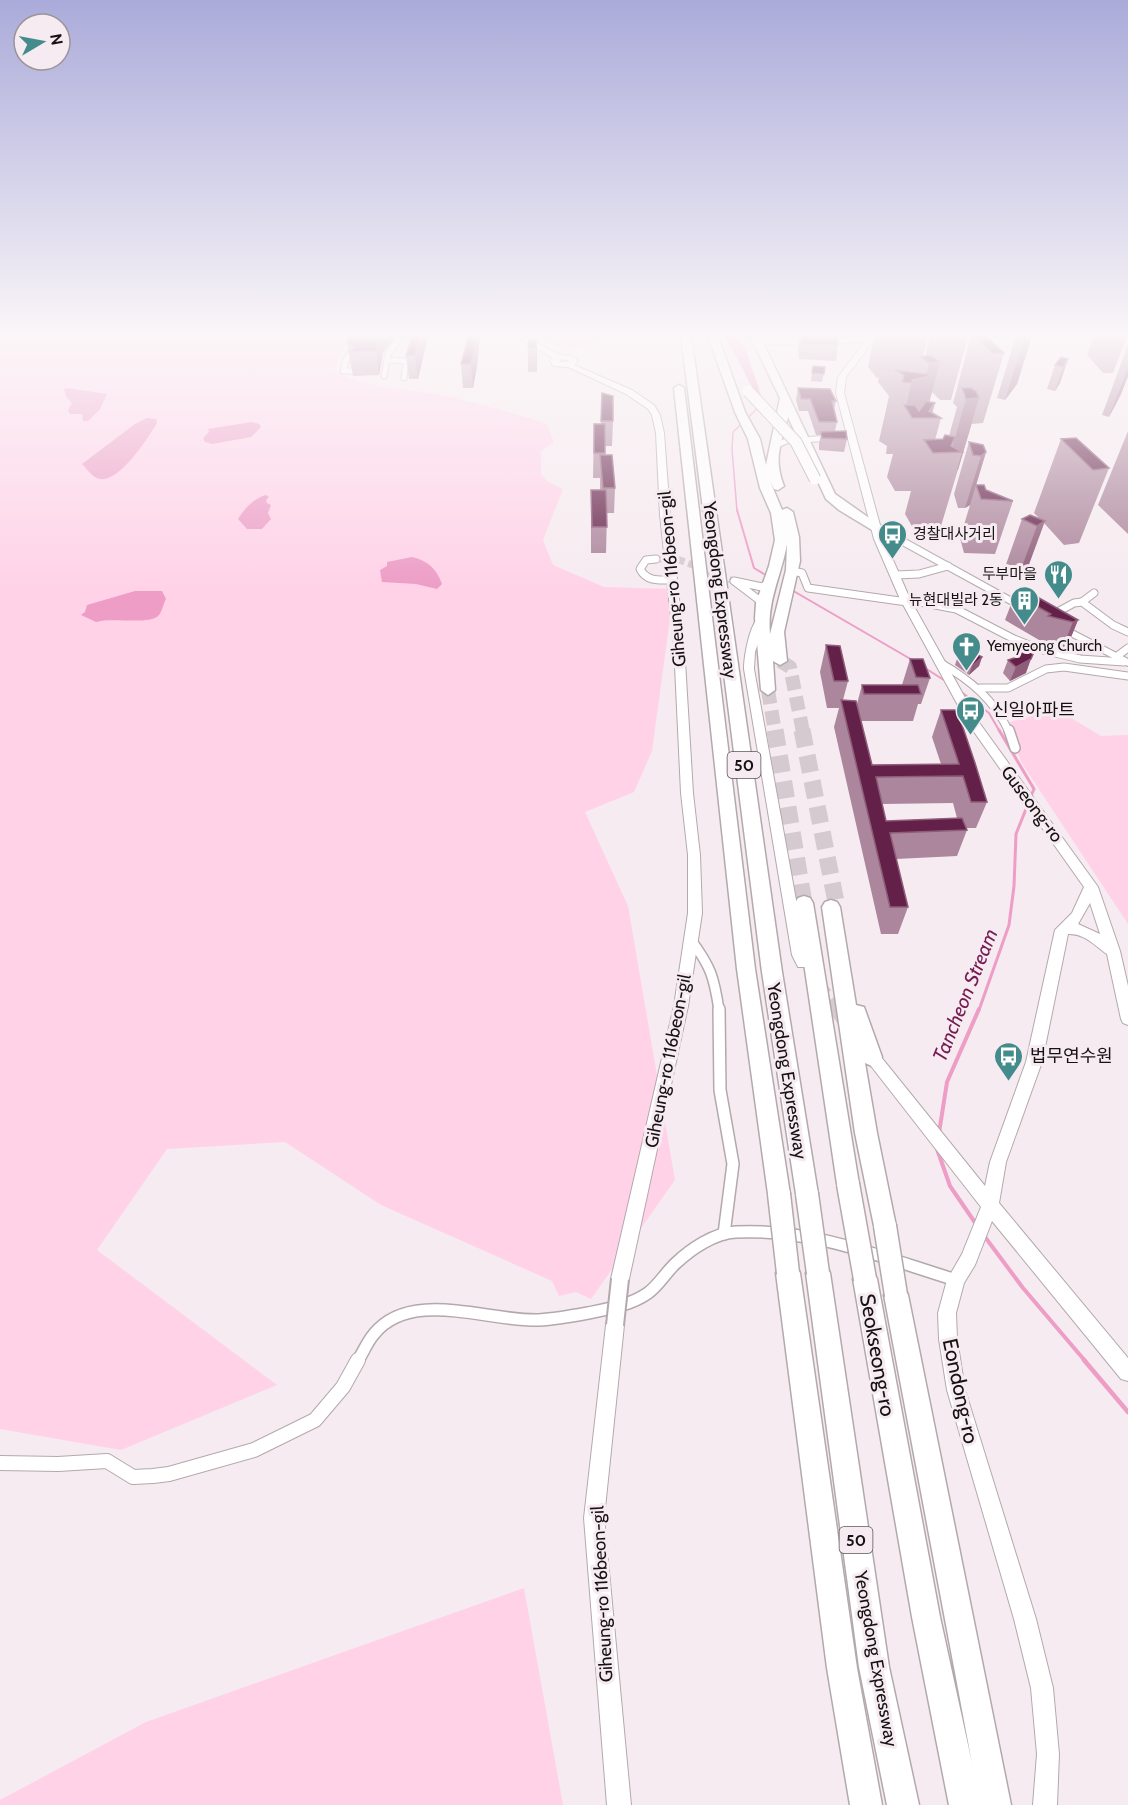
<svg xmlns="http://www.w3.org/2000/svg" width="1128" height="1805" font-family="Cabin,'Noto Sans KR',sans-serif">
	<rect width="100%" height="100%" fill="#f6ebf0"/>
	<!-- green -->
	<g fill="#ffd2e8">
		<path d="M0,336H360C343,345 341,353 335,371C364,388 402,388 435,394C472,401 511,412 547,424L554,442L541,451V474L547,481L563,489L543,540L553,565L604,587L674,589L652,751L634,792L585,812L628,906L675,1180L591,1299L576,1292L559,1296L552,1281L381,1205L285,1142L167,1149L97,1250L277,1385L121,1450L0,1429Z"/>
		<polygon points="537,336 592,336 605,339 566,351"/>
		<polygon points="1048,704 1101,736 1128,735 1128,924 1021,762 1007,723 1026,718"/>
		<polygon points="524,1588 563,1805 0,1805 0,1800 146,1722"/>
	</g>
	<!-- water -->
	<g fill="#ed9dc6">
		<polygon points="725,336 735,336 746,350 764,405 760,402"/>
		<polygon points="67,388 107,394 100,409 88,421 83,421 82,414 70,414 68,411 72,403 66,397 64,389"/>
		<path d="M147,418L156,419L157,423C148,438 120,482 100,479C93,478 87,469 82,464L135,424Z"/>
		<polygon points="252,422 259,424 261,427 251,437 212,444 205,442 203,438 209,432 208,429"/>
		<path d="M266,495L269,497L266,500L267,503L271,505L268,513L271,519L262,529H247L238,519C244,509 254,498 266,495Z"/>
		<path d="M412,557C427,560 437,569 442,584L437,589L416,584L382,582L380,570L387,566V562Z"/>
		<path d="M135,591H162L166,599C163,604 162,613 158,616C149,625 111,617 96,622L81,615L85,612L87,605Z"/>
	</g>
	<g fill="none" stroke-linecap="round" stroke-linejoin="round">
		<!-- stream-far4 -->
		<polyline stroke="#ed9dc6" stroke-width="1.5" points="737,511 732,449 733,432 760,406"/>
		<!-- stream-far3 -->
		<g stroke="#ed9dc6" stroke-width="2">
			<polyline points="737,510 754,568 769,577"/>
			<polyline points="790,589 914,661"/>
			<polyline points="925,668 947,682"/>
			<polyline points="960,691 989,713 1000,732"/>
		</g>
		<!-- stream-far2 -->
		<g stroke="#ed9dc6" stroke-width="3">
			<polyline points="999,730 1034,789 1030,798"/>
			<polyline points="979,1010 1009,925 1014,886 1016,834 1028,804"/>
		</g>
		<!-- stream-far1 -->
		<g stroke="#ed9dc6" stroke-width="4">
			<polyline points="939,1133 947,1082 979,1009"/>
			<polyline points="937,1149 950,1186 976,1224"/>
			<polyline points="985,1237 1023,1288 1086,1362"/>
		</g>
		<!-- stream -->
		<polyline stroke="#ed9dc6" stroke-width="4.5" points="1084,1360 1128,1412"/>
		<!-- street-tunnel -->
		<polyline stroke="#d4cacf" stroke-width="7" stroke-dasharray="7 4" stroke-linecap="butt" points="656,559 677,559 734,581"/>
		<!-- secondary-tunnel-far1 -->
		<polyline stroke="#d4cacf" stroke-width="13" stroke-dasharray="13 7" stroke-linecap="butt" points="818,984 838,1010"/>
		<!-- secondary-tunnel -->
		<polyline stroke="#d4cacf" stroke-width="16" stroke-dasharray="16 8" stroke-linecap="butt" points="837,1009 848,1024"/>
		<!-- highway-tunnel-far1 -->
		<g stroke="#d4cacf" stroke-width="14" stroke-dasharray="14 7" stroke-linecap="butt">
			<polyline points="780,661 790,667 803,732"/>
			<polyline points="768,690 775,732"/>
		</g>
		<!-- highway-tunnel -->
		<g stroke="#d4cacf" stroke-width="17" stroke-dasharray="17 9" stroke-linecap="butt">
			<polyline points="775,730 804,903"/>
			<polyline points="802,730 837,907"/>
		</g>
		<defs>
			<g id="street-far4">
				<polyline points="826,341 870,340"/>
				<polyline points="758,342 810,341"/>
				<polyline points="387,360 406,361 404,378"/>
				<path d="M352,371H343C346,357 353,345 364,336"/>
				<polyline points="384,376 388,354 402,336"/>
				<polyline points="773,447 786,441 831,438"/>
			</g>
			<g id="street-far3">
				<path d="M656,559L646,560L640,569C647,582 659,580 672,580"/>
				<polyline points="792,571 802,573 808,588 907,602"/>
				<polyline points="896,575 919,574 948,566"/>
				<polyline points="1094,593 1082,602 1113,625 1128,632"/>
				<polyline points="905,599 956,609 1014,639 1039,649 1080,659 1124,662"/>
				<polyline points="763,603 734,581 762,587 766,585"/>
				<polyline points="1052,615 1074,603 1082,602"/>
				<polyline points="1116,657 1128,648"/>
				<path d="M939,662C970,680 994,699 1009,732"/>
				<polyline points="980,688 1008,688 1046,669 1064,667 1128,676"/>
			</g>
			<g id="street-far2">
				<polyline points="1009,730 1015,748"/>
				<path d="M691,940C711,967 714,977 719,1010"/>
			</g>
			<g id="street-far1">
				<polyline points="719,1009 720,1090 733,1164 724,1234"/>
				<path d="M357,1362C363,1353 367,1342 374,1334C411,1288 489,1322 539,1320C555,1319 572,1316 588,1313C608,1309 631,1305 648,1293C659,1285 666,1272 676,1263C691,1249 714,1233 736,1232C812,1228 884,1258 956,1280"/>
			</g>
			<polyline id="street" points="0,1463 58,1464 107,1461 133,1477 153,1476 169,1474 254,1450 315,1420 343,1387 358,1360"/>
			<g id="secondary">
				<path d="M516,336C531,335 542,348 556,353C564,357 571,353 578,361L574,365L632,390L654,405L660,415L664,433L670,515L684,645L693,793L700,855L702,913L688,1006L629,1279L626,1285L620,1288L614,1285L611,1279L674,1006L688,913V855L681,793L674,645L660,515L656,433L652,415L648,409L626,394L568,367L553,366L550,360L553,358ZM562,359L570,361L559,362Z"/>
				<path d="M869,336H877L846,377L844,393L880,525L1032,609L1031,611H1023L882,534L884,539L910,599L978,721L1098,887L1120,951L1128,986V1025L1123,1023L1121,1019L1107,954C1094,945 1084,933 1068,934L1042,1062L1006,1162L999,1203L1128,1358V1381L1121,1379L992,1221L975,1265L964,1283L956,1313L957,1339L965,1390L1036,1619L1053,1688L1059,1754L1057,1805H1033L1037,1754L1031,1688L1014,1619L947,1390L939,1339L938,1313L947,1280L962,1254L981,1207L864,1057L867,1052L872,1051L877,1052L985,1186L990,1162L1026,1062L1055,930L1072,913L1084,887L967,722L900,599L874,539L836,393L838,377ZM1090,903L1100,934L1078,924Z"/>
				<path d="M762,615L767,618L755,652L754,669L806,955L810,963L808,967H798L792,955L744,669C744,656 750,620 762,615Z"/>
				<polygon points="1057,622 1128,659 1128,666 1053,627 1052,625"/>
				<polygon points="615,1316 621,1319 624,1325 604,1518 631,1805 607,1805 584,1518 606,1325 609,1319"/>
			</g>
			<g id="highway">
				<polygon points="681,336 691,336 782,972 818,1194 815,1201 807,1204 799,1201 796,1194 762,972"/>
				<path d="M708,336H718L745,412L760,439L766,465L780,398L750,336H760L835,494L882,527L876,531L872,530L839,510L826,499L788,417C781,445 773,458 784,486L778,490L774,489L770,481L782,510L787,508L793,512L799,537L800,561L784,632L787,661L780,665L773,661L775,690L768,695L761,690L755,618L756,603L769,566L775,540L771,513L760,488L748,439L735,412ZM787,544L786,570L770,634C767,600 781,577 787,544Z"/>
				<polygon points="679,385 684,388 755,969 790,1194 787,1201 779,1204 771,1201 768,1194 737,969 674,388"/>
				<polygon points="804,896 810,898 813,903 859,1184 856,1191 848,1194 840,1191 837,1184 795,903 798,898"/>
				<polygon points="831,900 837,902 840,907 856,1005 864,1007 882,1057 879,1063 872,1066 865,1063 877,1133 896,1226 893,1234 885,1237 877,1234 874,1226 855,1133 822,907 825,902"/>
				<polygon points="788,1262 796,1265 800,1273 857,1668 882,1805 850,1805 827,1668 776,1273 780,1265"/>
				<polygon points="818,1262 826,1265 830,1273 889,1667 919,1805 887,1805 859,1667 806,1273 810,1265"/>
				<polygon points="865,1267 873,1271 877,1279 940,1617 972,1763 884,1295 888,1287 896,1283 904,1287 908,1295 1011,1805 949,1805 912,1617 853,1279 857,1271"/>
			</g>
		</defs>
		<!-- street-far4 casing -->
		<use href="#street-far4" stroke="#b3a9ad" stroke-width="7"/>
		<!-- street-far3 casing -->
		<use href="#street-far3" stroke="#b3a9ad" stroke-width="9"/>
		<!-- street-far2 casing -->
		<use href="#street-far2" stroke="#b3a9ad" stroke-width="12"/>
		<!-- street-far1 casing -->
		<use href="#street-far1" stroke="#b3a9ad" stroke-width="14"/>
		<!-- street casing -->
		<use href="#street" stroke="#b3a9ad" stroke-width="16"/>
		<!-- secondary casing -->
		<use href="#secondary" stroke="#b3a9ad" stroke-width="2"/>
		<!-- highway casing -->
		<use href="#highway" stroke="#b3a9ad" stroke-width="3"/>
		<!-- street-far4 -->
		<use href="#street-far4" stroke="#fff" stroke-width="5"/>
		<!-- street-far3 -->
		<use href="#street-far3" stroke="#fff" stroke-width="7"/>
		<!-- street-far2 -->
		<use href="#street-far2" stroke="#fff" stroke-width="9"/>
		<!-- street-far1 -->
		<use href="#street-far1" stroke="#fff" stroke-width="11"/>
		<!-- street -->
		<use href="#street" stroke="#fff" stroke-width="14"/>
		<!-- secondary -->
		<use href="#secondary" fill="#fff" fill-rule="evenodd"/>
		<!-- highway -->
		<use href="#highway" fill="#fff" fill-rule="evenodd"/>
		<defs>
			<polyline id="secondary-bridge" points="615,1325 620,1279"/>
			<polyline id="highway-bridge-far1" points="748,391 796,442 815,479"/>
			<g id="highway-bridge">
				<polyline points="848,1184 865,1279"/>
				<polyline points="779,1194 788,1273"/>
				<polyline points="807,1194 818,1273"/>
				<polyline points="885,1226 896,1295"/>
			</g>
		</defs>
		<!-- secondary-bridge casing -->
		<use href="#secondary-bridge" stroke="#b3a9ad" stroke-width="20" stroke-linecap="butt"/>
		<!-- highway-bridge-far1 casing -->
		<use href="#highway-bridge-far1" stroke="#b3a9ad" stroke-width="13" stroke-linecap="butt"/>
		<!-- highway-bridge casing -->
		<use href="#highway-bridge" stroke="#b3a9ad" stroke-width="25" stroke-linecap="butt"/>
		<!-- secondary-bridge -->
		<use href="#secondary-bridge" stroke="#fff" stroke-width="16"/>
		<!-- highway-bridge-far1 -->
		<use href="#highway-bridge-far1" stroke="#fff" stroke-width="11"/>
		<!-- highway-bridge -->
		<use href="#highway-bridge" stroke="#fff" stroke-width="22"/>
	</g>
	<!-- wall -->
	<g fill="#ac869c" fill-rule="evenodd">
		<polygon points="428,336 418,379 409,379 406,356"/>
		<polygon points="799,336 837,336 838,345 836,361 799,359 798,346"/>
		<polygon points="874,336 928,336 923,356 925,356 930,336 968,336 951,400 940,400 932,392 929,402 932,413 941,418 935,440 943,439 949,436 957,407 953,403 971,336 986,336 1004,353 983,423 972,424 972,423 941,526 913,528 905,514 911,491 895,491 887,477 893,454 886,454 887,446 879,441 889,396 878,382 879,377 877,378 868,367"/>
		<polygon points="1016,336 1032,336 1017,384 1005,400 997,398"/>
		<polygon points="1094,336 1127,336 1113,373 1103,373 1087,355"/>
		<polygon points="394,339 383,353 379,375 353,376 347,343"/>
		<polygon points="537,340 537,372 528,372 528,348"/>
		<polygon points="1128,345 1128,376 1121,394 1109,417 1102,415"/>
		<polygon points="466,347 477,367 473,388 463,388 461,364"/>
		<polygon points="1068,359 1060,383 1055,391 1047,389 1055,365"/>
		<polygon points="813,366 825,367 822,382 811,381"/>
		<polygon points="798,388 836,401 834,409 837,422 835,431 847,439 844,452 819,450 819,444 821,435 816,435 808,411 799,411 796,400"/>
		<polygon points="602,393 613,421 612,446 605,446 605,455 615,488 614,513 607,513 606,553 591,553 591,490 600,490 600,478 593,478 594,424 601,424"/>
		<polygon points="1128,431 1128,534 1098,505"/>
		<polygon points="1061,439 1109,468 1079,543 1064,545 1044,523 1025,575 1017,580 1003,573 1022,519 1040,519 1034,513"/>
		<polygon points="969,442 986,452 976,485 986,490 1013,501 995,554 964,553 960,538 970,505 965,508 958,508 954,494"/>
		<polygon points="1015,594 1078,620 1067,647 1062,649 1038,642 1039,640 1005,620"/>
		<path d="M826,645L848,681L843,700L857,704L862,685H902L910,659L930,678L921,704H918L913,721H861L872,765L941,764L932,737L941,710L987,802L976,828H967V830L957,856L896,859L908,907L898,934H881L834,727L839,708H827L820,672ZM953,803L957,818L886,821L882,804Z"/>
		<polygon points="958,656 982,657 979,666 969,675 955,665"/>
		<polygon points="1008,660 1026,673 1010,681 1003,673"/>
	</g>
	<!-- shaded-wall -->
	<g fill="#8f5d7a">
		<polygon points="379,336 393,336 394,339 383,353 379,375 376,351"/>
		<polygon points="420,336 428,336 418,379 415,355"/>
		<polygon points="477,336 480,336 477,367 473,388 471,364"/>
		<polygon points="1025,336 1032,336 1017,384 1005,400"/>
		<polygon points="537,340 537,372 536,348"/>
		<polygon points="1068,359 1060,383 1055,391 1063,367"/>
		<polygon points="940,362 925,418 906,407 912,380 926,377 929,363"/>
		<polygon points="1128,368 1128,376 1121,394 1109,417"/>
		<polygon points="979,398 958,470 957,470 962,452 951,452 966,399"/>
		<polygon points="935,403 931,418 929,411"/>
		<polygon points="986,452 970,505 965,508 981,456"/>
		<polygon points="1045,521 1025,575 1017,580 1037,526"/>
		<polygon points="1078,620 1067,647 1062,649 1073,622"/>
		<polygon points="982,657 979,666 969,675 972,666"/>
		<polygon points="1031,659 1026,673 1010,681 1016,667"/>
	</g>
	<!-- building -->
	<g fill="#632048" stroke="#8f5d7a" stroke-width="1.5">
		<polygon points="350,336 379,336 376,351 349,352 354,347 347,343 347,339"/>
		<polygon points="412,336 420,336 415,355 406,356"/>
		<polygon points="467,336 477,336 476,344 471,364 461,364 466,347"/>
		<polygon points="801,336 837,336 838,345 801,344"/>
		<polygon points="974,336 986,336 1004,353 993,354"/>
		<polygon points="529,340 537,340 536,348 528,348"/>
		<polygon points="931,355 940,362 929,363 920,357"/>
		<polygon points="1061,357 1068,359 1063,367 1055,365"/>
		<polygon points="813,366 825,367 824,374 812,373"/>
		<polygon points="895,370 933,375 912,380 912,383 902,382 904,375"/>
		<polygon points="798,388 830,389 836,401 832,401 837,422 819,422 810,399 801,399"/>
		<polygon points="962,388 971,388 976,391 979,398 966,399"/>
		<polygon points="602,393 613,396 613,421 601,421"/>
		<polygon points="926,401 935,403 929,411 941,418 912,418 904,405 915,405 919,411"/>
		<rect x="594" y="424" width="11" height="29"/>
		<polygon points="846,431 847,439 822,438 821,432"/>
		<polygon points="945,435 955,437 951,446 962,452 933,453 924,440 943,439"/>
		<polygon points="1076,438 1109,468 1093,470 1061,439"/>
		<polygon points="969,442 983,445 986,452 981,456 973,455"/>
		<polygon points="600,455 612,455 615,488 603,488"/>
		<polygon points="976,485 984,485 986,490 1013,501 981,499"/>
		<polygon points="591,490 606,490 607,527 592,527"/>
		<polygon points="1030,515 1045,521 1037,526 1022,519"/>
		<polygon points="1023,589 1078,620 1073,622 1048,616 1051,614 1015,594"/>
		<polygon points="1022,643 1036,647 1031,659 1016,667 1008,660 1017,657"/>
		<polygon points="826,645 840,646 848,681 834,681"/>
		<polygon points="968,650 982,657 972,666 958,656"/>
		<polygon points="910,659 923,659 930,678 916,677"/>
		<polygon points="862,685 918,685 921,694 864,694"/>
		<polygon points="841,700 856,701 872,765 959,764 941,710 957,710 975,763 987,802 971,802 963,776 876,777 886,821 962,818 967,830 890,833 908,907 890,907"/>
	</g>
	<!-- sky -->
	<linearGradient id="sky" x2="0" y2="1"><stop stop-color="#aaabda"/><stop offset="0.57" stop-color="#fbf6f8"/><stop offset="1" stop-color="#fbf6f8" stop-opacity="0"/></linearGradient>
	<rect width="1128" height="588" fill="url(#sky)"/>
	<!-- icons -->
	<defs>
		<symbol id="bus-pin" viewBox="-11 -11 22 30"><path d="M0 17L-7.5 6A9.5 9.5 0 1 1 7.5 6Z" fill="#448c8b" stroke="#f6ebf0"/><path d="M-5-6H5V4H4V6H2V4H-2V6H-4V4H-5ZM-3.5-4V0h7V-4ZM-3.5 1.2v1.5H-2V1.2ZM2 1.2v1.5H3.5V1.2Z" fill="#fff"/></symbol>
		<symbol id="restaurant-pin" viewBox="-11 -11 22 30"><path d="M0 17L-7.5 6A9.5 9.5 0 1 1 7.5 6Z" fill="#448c8b" stroke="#f6ebf0"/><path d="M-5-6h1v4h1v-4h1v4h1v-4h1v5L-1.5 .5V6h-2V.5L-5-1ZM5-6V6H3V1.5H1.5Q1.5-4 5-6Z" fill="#fff"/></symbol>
		<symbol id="building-pin" viewBox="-11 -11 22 30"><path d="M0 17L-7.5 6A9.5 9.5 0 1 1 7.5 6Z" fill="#448c8b" stroke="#f6ebf0"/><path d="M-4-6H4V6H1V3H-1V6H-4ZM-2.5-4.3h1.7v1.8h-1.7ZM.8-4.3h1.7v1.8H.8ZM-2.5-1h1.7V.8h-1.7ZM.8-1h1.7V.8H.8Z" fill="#fff"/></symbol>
		<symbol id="church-pin" viewBox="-11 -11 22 30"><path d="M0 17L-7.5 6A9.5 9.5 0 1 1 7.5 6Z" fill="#448c8b" stroke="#f6ebf0"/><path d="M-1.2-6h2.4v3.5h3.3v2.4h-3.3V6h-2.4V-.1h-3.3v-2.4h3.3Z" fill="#fff"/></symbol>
	</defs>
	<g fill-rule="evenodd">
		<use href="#bus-pin" x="876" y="518" width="33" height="45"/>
		<use href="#restaurant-pin" x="1042" y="558" width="33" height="45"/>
		<use href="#building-pin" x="1008" y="584" width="33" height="45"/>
		<use href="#church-pin" x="950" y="630" width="33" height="45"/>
		<use href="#bus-pin" x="954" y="694" width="33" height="45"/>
		<use href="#bus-pin" x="992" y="1040" width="33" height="45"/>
	</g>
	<g text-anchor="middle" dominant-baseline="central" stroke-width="6" stroke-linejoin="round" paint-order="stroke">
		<!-- far-poi labels -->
		<g font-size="15" fill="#161214" stroke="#f6ebf0" text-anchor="start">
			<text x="913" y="534">경찰대사거리</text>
			<text x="1037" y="574" text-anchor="end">두부마을</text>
			<text x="1003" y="600" text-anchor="end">뉴현대빌라 2동</text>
			<text x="987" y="646">Yemyeong Church</text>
		</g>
		<!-- shield labels -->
		<g fill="#f6ebf0" stroke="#595356" stroke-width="1.5">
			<rect x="727.5" y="752" width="33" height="26" rx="4.5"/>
			<rect x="839.5" y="1527" width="33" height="26" rx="4.5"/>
		</g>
		<g font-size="16" font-weight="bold" fill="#161214">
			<text x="744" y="765">50</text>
			<text x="856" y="1540">50</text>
		</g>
		<!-- street labels -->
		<g font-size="18" fill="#161214" stroke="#f6ebf0">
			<text transform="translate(672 579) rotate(-95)">Giheung-ro 116beon-gil</text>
			<text transform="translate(720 590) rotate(83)">Yeongdong Expressway</text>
			<text transform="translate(1032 804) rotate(53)">Guseong-ro</text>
			<text transform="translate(668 1061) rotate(-79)">Giheung-ro 116beon-gil</text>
			<text transform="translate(787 1071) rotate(81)">Yeongdong Expressway</text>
			<text transform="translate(602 1594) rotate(-93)">Giheung-ro 116beon-gil</text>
			<text transform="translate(876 1659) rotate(80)">Yeongdong Expressway</text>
		</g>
		<!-- poi labels -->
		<g font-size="18" fill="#161214" stroke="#f6ebf0" text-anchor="start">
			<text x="992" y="710">신일아파트</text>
			<text x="1030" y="1056">법무연수원</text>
		</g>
		<!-- water labels -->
		<g font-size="20" font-style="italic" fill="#761b53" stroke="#f6ebf0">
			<text transform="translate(965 995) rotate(-68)">Tancheon Stream</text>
		</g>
		<!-- near-street labels -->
		<g font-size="21" fill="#161214" stroke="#f6ebf0">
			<text transform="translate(878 1355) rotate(80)">Seokseong-ro</text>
			<text transform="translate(961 1391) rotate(78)">Eondong-ro</text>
		</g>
	</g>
	<!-- north arrow -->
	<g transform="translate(42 42) rotate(80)"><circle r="28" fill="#f6ebf0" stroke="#9c9498" stroke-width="1.5"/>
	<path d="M0-4.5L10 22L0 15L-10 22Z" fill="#448c8b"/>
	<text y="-9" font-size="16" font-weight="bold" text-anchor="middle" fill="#161214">N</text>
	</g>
</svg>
